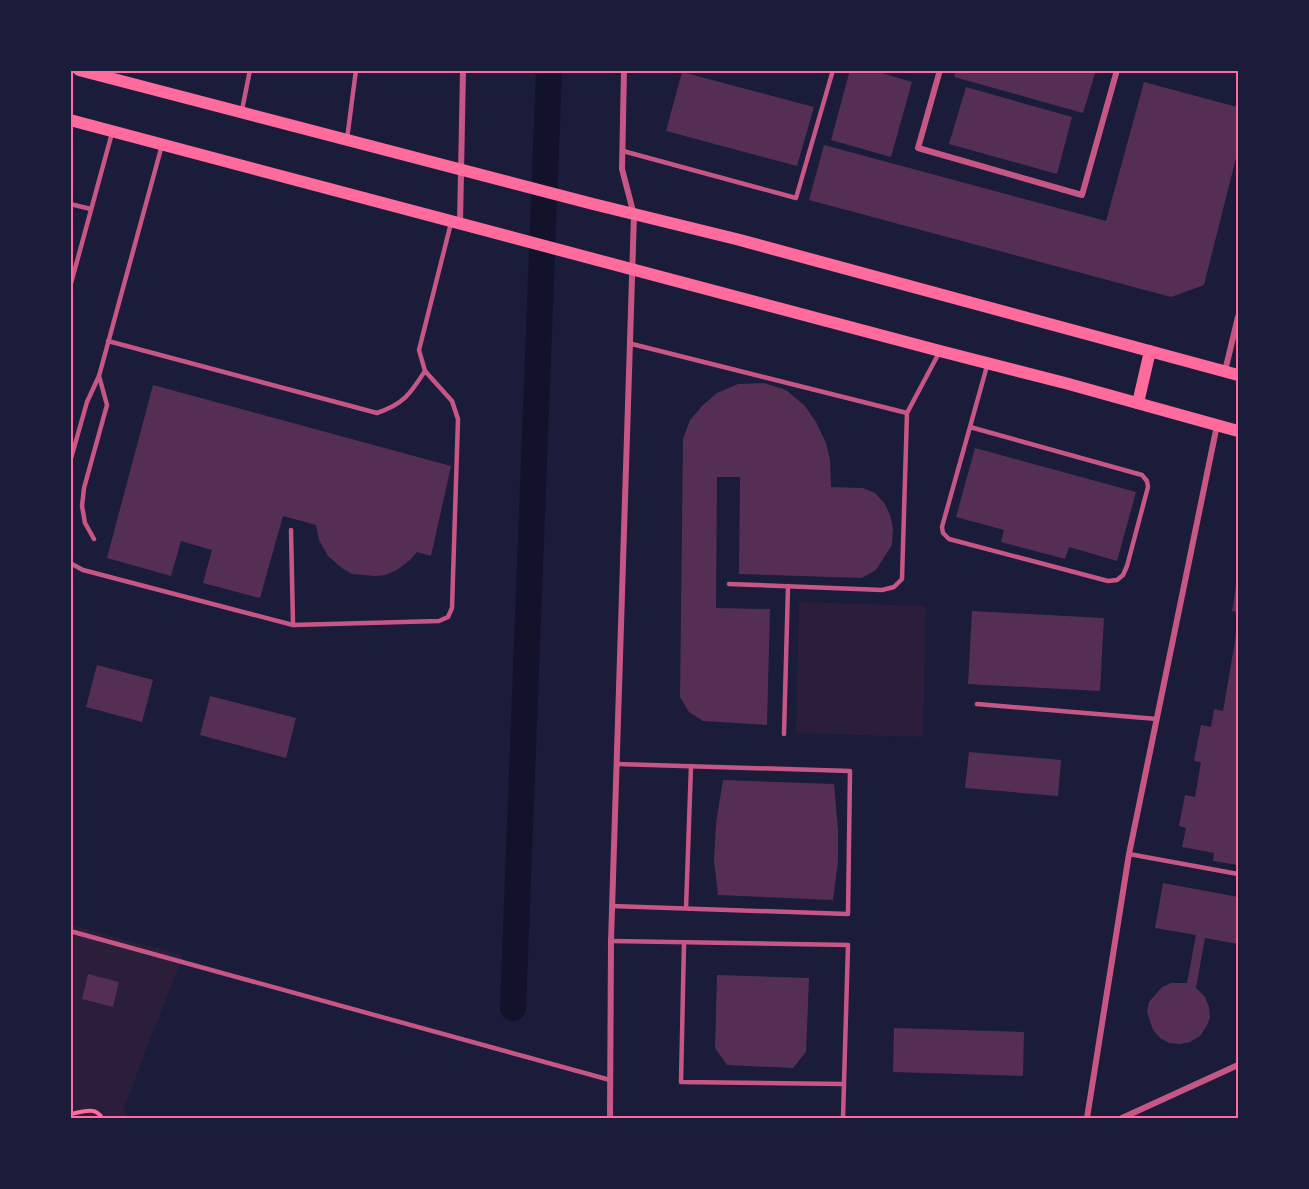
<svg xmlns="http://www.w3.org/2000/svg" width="1309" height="1189" font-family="Lora,serif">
	<rect width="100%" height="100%" fill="#1b1b3a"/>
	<!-- green -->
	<g fill="#2a1e3b">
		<polygon points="799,602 926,606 923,737 796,733"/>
		<polygon points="70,925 183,955 123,1110 128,1118 71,1118"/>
	</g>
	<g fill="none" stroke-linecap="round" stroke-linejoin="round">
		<!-- canal -->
		<polyline stroke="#12122b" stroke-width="26" points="513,1008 549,70"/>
	</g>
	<!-- building -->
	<g fill="#542f53">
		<polygon points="850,70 872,70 912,82 891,157 831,140"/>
		<polygon points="956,70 1096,70 1083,113 954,77"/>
		<polygon points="682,72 814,107 797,166 666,131"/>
		<polygon points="1144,82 1237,107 1238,110 1238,150 1204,285 1171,297 809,200 824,145 1106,221"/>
		<polygon points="966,87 1072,117 1057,174 949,144"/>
		<polygon points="764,383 786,390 805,406 816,422 826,443 830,460 831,487 863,488 875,493 885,504 890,515 893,528 892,545 876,570 862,578 739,574 740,477 717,477 716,608 770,609 767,725 703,721 689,712 680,697 683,439 690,420 703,405 717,393 738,384"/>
		<polygon points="153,385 451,466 431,556 417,552 410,560 397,570 385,575 375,576 352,574 342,568 328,556 319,540 316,525 283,516 260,598 203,583 212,550 181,541 171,576 107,558"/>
		<polygon points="975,448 1136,492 1117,561 1069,547 1065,559 1001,542 1004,530 956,517"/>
		<polygon points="1237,579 1238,579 1238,612 1232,611"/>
		<polygon points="972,611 1104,618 1100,691 968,684"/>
		<polygon points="1237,629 1238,629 1238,865 1213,861 1214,853 1182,847 1186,828 1179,826 1185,795 1195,797 1201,762 1194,761 1201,725 1211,727 1214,709 1223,711"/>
		<polygon points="97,665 153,680 142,722 86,707"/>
		<polygon points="210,696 296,718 286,758 200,735"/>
		<polygon points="969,752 1061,760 1058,796 965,788"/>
		<polygon points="723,780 834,784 838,830 838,861 833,900 718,895 714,860 716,823"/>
		<polygon points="1163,883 1238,897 1238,944 1205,938 1196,988 1205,997 1209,1007 1210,1018 1206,1027 1200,1036 1190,1042 1180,1044 1169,1043 1160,1038 1153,1030 1147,1012 1149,1002 1162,987 1171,983 1187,983 1196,935 1155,928"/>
		<polygon points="88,974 119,982 113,1007 82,999"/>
		<polygon points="717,975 809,978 806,1052 793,1068 727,1065 715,1048"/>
		<polygon points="894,1028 1024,1032 1023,1076 893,1072"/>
	</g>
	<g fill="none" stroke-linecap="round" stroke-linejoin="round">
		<!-- path -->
		<path stroke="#ff6b9d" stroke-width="4" d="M70,1114C83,1112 95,1106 102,1118"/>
		<!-- service -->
		<g stroke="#c65784" stroke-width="4.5">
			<polyline points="242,110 250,70"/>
			<polyline points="347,139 356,70"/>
			<polyline points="623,151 796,198 833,70"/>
			<polyline points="70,204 91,209"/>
			<polyline points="70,287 112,133"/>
			<path d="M108,341L377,413C404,404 410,394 425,371"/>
			<polyline points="632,344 907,413 940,351"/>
			<polyline points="970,427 1142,475 1147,481 1148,487 1127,566 1123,575 1117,580 1108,581 949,539 943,533 942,527 987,366"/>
			<polyline points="70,462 87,402 99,376 162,145"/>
			<polyline points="291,530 293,625"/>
			<polyline points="94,539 85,523 82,506 84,488 107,405 99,376"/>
			<polyline points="70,563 83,570 293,625 439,621 448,617 452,608 458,419 452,401 425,371 419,350 451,223"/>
			<polyline points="729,584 882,590 894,587 902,579 907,413"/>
			<polyline points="977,704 1157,719"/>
			<polyline points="784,734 788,586"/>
			<polyline points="1129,854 1238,874"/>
			<polyline points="612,906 848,914 850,771 617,764"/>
			<polyline points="686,908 691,766"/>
			<polyline points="70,931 610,1080"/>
			<polyline points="611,941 848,945 843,1118"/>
			<polyline points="684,943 681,1082 844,1084"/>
		</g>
		<!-- minor -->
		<g stroke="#c65784" stroke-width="6">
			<polyline points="940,70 918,148 1082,195 1117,70"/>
			<polyline points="460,223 463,70"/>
			<polyline points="1225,371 1238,317"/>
			<polyline points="610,1118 611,941 634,215 622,169 624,70"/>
			<polyline points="1087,1118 1129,854 1217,425"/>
			<polyline points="1122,1118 1238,1065"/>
		</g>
		<!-- secondary -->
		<g stroke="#ff6b9d" stroke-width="12">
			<polyline points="79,70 593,204 736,239 1238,375"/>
			<polyline points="70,120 940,351 1065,383 1238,431"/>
			<polyline points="1138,403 1150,351"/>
		</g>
	</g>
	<!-- border -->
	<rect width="1309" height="1189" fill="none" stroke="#1b1b3a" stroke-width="144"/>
	<rect x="72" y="72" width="1165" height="1045" fill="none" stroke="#ff6b9d" stroke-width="2"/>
</svg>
